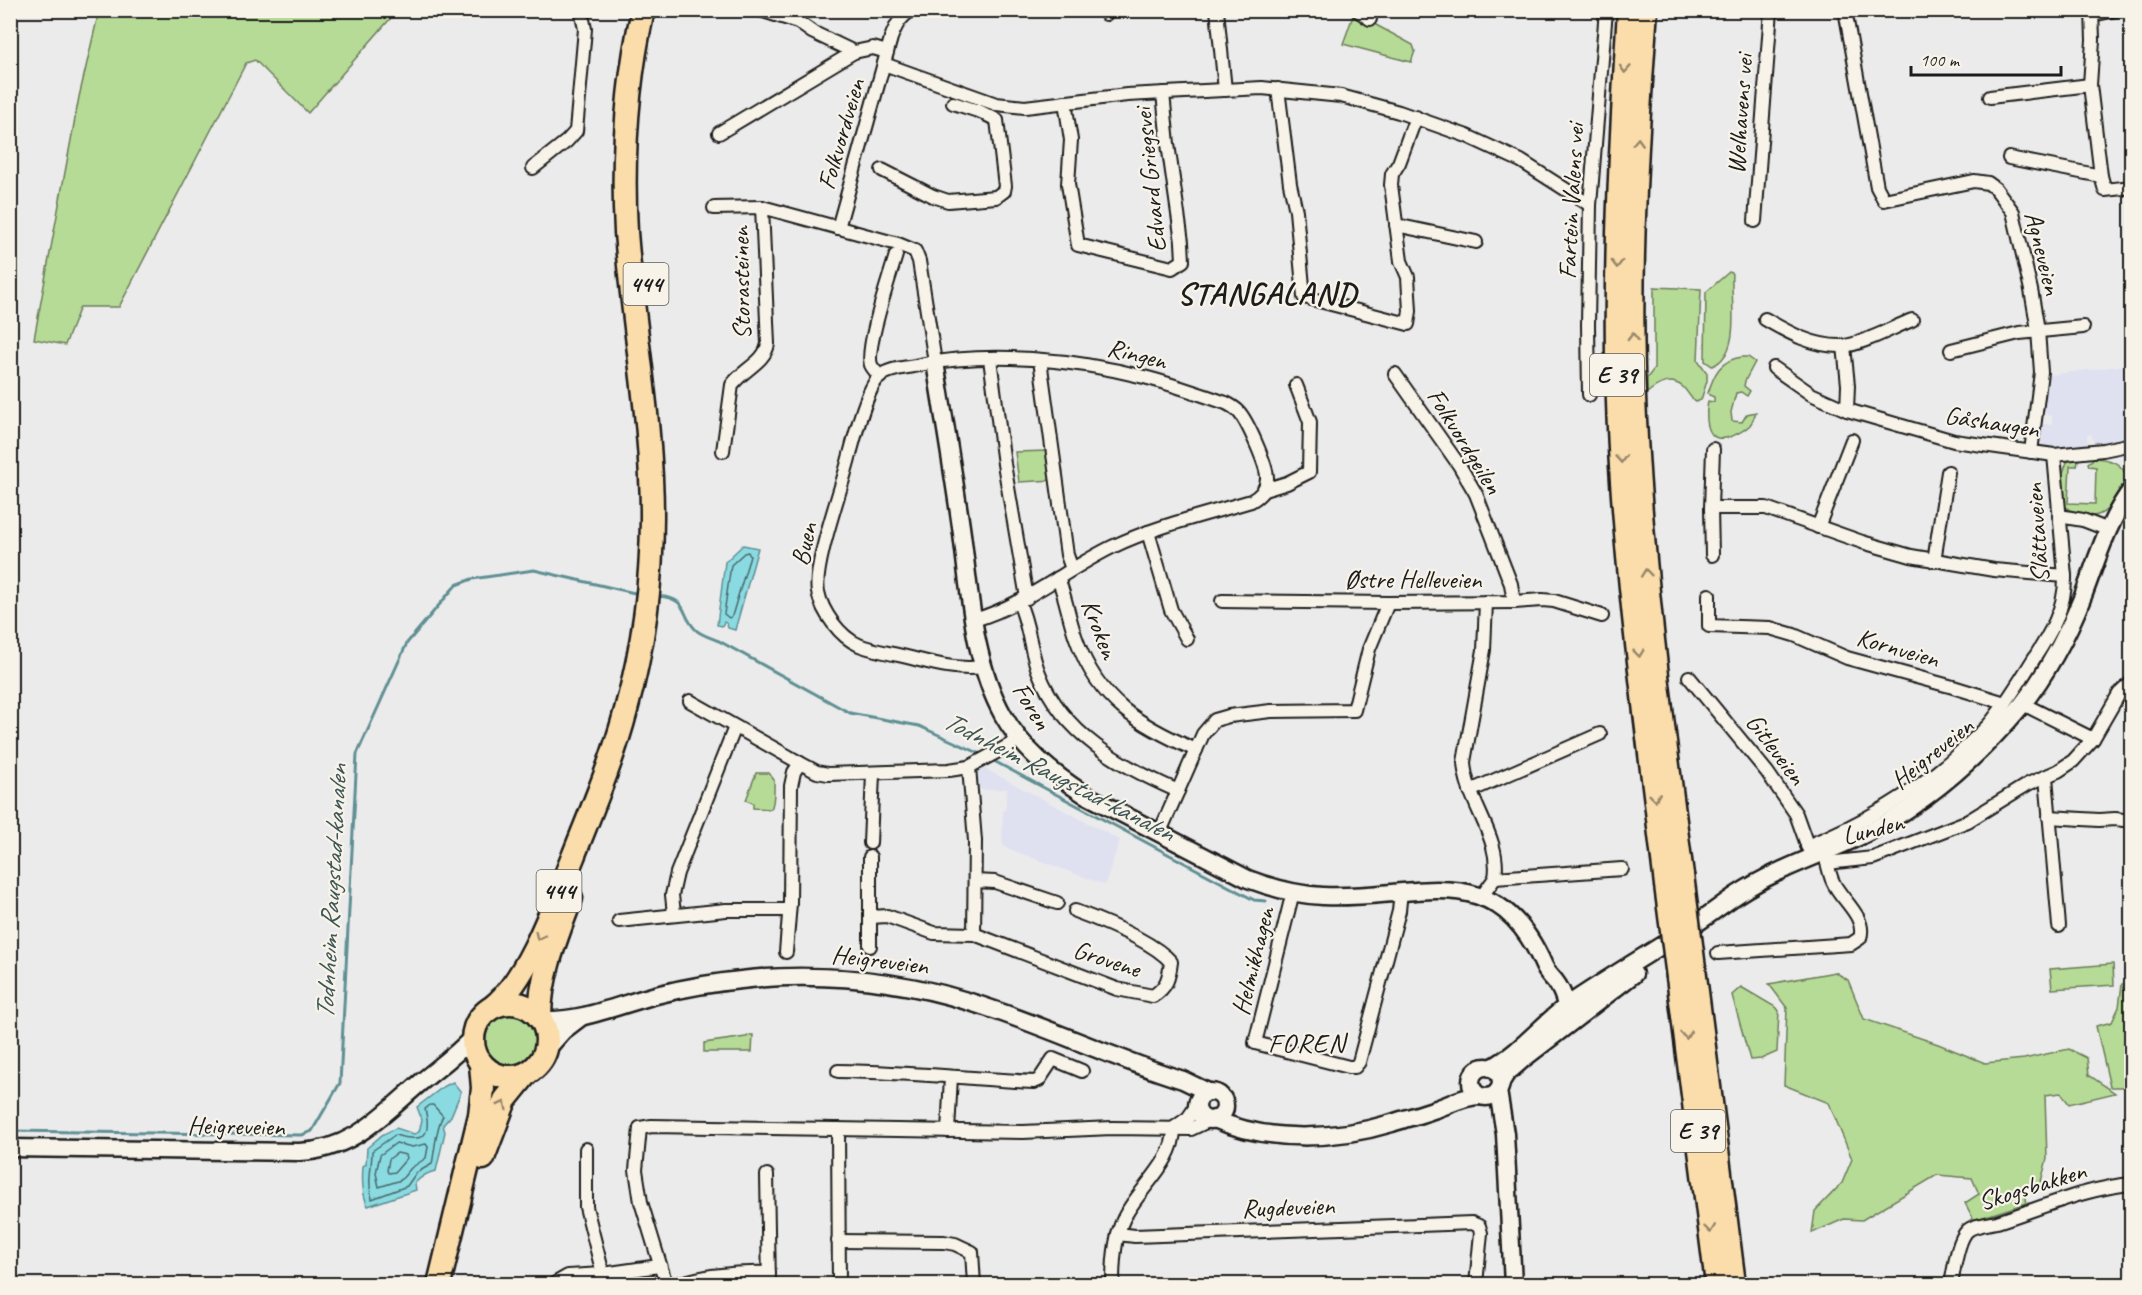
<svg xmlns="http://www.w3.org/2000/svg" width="2142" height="1295" font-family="Caveat,sans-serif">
	<rect width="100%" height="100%" fill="#ecebec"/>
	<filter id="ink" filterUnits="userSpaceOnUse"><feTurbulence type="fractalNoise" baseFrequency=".0167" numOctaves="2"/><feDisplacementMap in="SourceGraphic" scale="12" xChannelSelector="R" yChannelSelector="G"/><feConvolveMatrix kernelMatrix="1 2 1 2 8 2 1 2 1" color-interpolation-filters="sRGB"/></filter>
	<g filter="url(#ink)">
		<!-- built -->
		<g fill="#dfe1f0">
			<polygon points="2126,365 2132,406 2131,433 2129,437 2124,440 2094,443 2091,434 2087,435 2088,444 2050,448 2040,443 2038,440 2040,424 2052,424 2052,416 2046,415 2046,412 2042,411 2048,375"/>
			<polygon points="982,767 1120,840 1105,885 1004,847 1002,841 1003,811 1005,810 1007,789 981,790 978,786 977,773"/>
		</g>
		<!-- green -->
		<g fill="#b6db96" stroke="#697c59" stroke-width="1.5">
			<polygon points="99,11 397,11 308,113 255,60 246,63 119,307 80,307 65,345 34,339 79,97"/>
			<polygon points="1354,13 1413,45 1415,51 1411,62 1343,44"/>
			<path d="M1729,272L1732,273C1730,298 1743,354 1712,366L1705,361L1706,292Z"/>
			<path d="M1654,287L1701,289L1698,360L1707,373V381L1701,400L1696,402C1690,398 1688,392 1683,387C1670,377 1658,384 1647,393V378L1654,369Z"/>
			<path d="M1742,357H1748L1755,362L1745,381L1744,386L1750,391L1747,396L1741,392L1736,393L1731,412L1732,421L1742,422L1747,414L1756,412C1754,417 1753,421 1750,425C1743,432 1724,442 1715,437C1705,431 1706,411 1708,401L1714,402V397L1709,395L1708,393C1714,374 1720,360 1742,357Z"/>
			<polygon points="1048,451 1054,480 1019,482 1015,452"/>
			<path d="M2093,458C2109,459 2124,462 2127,480C2116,496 2109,519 2086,516C2077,515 2070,512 2064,505L2061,478L2067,462L2073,459L2078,460L2077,466H2070L2068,503L2095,504L2096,467L2089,466L2088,463L2092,460Z"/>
			<path d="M756,773H769L774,780C774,788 775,802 771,809L753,808V803L746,800Z"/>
			<polygon points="2113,964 2114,985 2052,989 2050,969"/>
			<polygon points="1835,972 1848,980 1864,1019 1938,1044 1985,1063 2024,1059 2069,1049 2087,1058 2089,1075 2115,1093 2069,1104 2061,1093 2045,1095 2047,1159 2039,1189 2023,1186 2027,1203 1974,1220 1965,1203 1979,1194 1972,1178 1937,1175 1862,1220 1844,1219 1812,1233 1815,1211 1842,1183 1852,1159 1829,1103 1784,1085 1787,1008 1769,984"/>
			<polygon points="2122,984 2131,984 2131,1087 2110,1087 2096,1026 2112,1022 2119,1007"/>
			<polygon points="1741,987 1777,1008 1779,1011 1777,1052 1761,1059 1750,1060 1732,995"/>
			<circle cx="511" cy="1041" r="28"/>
			<polygon points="750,1035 753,1035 752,1052 704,1052 704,1043 746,1037"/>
		</g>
		<!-- water -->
		<g fill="#8adbe1" stroke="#5e8f92" stroke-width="1.5">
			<polygon points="743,545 758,548 735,630 728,628 727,624 724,622 722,626 717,625 725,562"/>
			<path d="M453,1082L461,1092L451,1116L443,1125L445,1132L436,1171C427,1172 421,1177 415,1183L416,1190L368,1206C362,1195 362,1179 363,1166L366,1164L367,1148L382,1135L396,1128L414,1134L419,1132L422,1120L417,1107L443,1087Z"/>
		</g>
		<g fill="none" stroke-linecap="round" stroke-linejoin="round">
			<!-- shore -->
			<g stroke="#48686b" stroke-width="1.5">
				<polygon points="748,552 750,556 732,616 729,618 724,614 731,565 744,553"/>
				<path d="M430,1105H433L443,1116C436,1126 435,1150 432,1164L416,1173L407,1186L372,1199C367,1182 372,1167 372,1151L395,1135C420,1142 433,1140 425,1109Z"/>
				<polygon points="396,1143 412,1147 426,1144 428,1147 426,1158 411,1168 401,1180 379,1187 376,1173 380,1155"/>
				<polygon points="397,1153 406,1155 407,1158 395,1172 389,1173 387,1171 389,1159"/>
			</g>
			<!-- stream -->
			<g stroke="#5e8f92" stroke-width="3">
				<path d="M658,596C690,599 679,613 696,630C701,635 712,638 719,641L850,713L919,726L983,755"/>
				<polyline points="992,760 1254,900 1266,901"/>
				<polyline points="10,1131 302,1135 312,1131 340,1083 357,754 407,643 456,585 472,579 534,570 639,594"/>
			</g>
			<defs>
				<g id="street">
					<polyline points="760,10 798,22 812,32 854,52"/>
					<polyline points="1104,10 1106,14"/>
					<polyline points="1217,10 1225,90"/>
					<polyline points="1357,10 1370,19"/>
					<polyline points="1845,10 1877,187 1884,200 1974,181 1988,183 1996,189 2013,212 2031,290 2038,330 2041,372 2031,452"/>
					<polyline points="2092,10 2093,40 2090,85 2101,176 2105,190 2132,187"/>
					<polyline points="2092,15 2116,10"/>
					<polyline points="884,64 996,104 1025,107 1127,95 1262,88 1341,96 1399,112 1467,136 1521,161 1590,205"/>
					<polyline points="1278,89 1290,184 1296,211 1304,297 1408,324 1410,311 1408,277 1401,261 1391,185 1392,174 1399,163 1416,117"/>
					<polyline points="1990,97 2090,85"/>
					<polyline points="1065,102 1071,140 1068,184 1078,245 1172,268 1183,261 1182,242 1168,144 1163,93"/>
					<polyline points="719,133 854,52 873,48 887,52"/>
					<polyline points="2009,158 2101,176"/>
					<polyline points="533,168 567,141 576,131 585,29 581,10"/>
					<polyline points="882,170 933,196 948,201 996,197 1004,191 1005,186 997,120 981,112 953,103"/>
					<polyline points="714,208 762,207 898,244 915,251 919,261 935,362"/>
					<polyline points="1755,221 1771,10"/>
					<polyline points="1396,225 1476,242"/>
					<path d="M838,228L891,38C896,25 900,17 912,10"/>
					<path d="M1765,319C1789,333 1814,347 1843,346C1861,345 1894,327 1912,320"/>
					<polyline points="1844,346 1848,385 1847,410"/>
					<polyline points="1951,350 2019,333 2083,327"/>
					<polyline points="990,359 1004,464 1027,598"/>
					<polyline points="1040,360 1067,555 1072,569"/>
					<polyline points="1774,368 1811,394 1847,410 1954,441 2054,455 2103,450 2132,444"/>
					<polyline points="1395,374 1459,465 1476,494 1511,584 1514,602"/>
					<path d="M880,377C877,373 873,369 871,365C865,348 890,276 896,255"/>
					<polyline points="1589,395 1588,325 1590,205 1606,10"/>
					<polyline points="1713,449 1711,508 1766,508 1862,542 1911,556 1994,570 2065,576"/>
					<path d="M723,451L732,385C742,370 765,362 768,344L762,207"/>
					<polyline points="1264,490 1287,483 1309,472 1310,422 1296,385"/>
					<polyline points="1711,508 1712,555"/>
					<polyline points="2059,516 2083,520 2109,530"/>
					<polyline points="1818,527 1852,440"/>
					<polyline points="1148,532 1171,610 1187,639"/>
					<polyline points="1934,561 1948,472"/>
					<path d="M1058,578C1066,598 1069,620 1077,641C1099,702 1139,725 1196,750"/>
					<polyline points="1709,595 1709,626 1770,628 1794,635 1847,658 1953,687 2005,703"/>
					<polyline points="1222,601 1388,603 1514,602 1542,600 1554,601 1602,616"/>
					<path d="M1486,602L1484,650L1464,762C1466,802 1502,837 1495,878"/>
					<path d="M1019,603C1029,624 1030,651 1039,673C1063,735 1121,766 1178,791"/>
					<path d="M974,620C1025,605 1065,570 1112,547C1156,526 1204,515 1251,501C1260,496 1266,490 1267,479C1268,467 1247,420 1238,411C1235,408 1230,405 1226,403C1199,394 1172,384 1144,377C1074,359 990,351 919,365C907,368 890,368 880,376C865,389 852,449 846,469C839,496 813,568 818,592C822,612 840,637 859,645C871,650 885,652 898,655C926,661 953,671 982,667"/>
					<polyline points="1689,677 1767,772 1796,814 1810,853"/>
					<polyline points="690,701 800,763 817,772 828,774 949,770 969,767 1019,740"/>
					<polyline points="2023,704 2093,739 2119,694 2132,682"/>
					<polyline points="969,767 975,841 974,934"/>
					<polyline points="2046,777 2059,926"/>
					<polyline points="1470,791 1600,734"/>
					<polyline points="2049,817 2099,820 2115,819 2132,821"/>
					<polyline points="1159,834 1203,734 1215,720 1229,716 1271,711 1354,710 1369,649 1388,603"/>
					<polyline points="870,843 873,774"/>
					<path d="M1807,846C1866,822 1919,791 1966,747C1974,738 1984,731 1992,721C2007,702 2020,681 2033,660C2050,634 2066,608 2065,576L2054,455"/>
					<polyline points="870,857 870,946"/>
					<polyline points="975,881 995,882 1057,903"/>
					<polyline points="1293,892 1255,1043 1349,1067 1355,1067 1359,1062 1399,911 1401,891"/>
					<polyline points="1482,896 1495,878 1622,869"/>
					<polyline points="674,914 672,895 677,873 735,727"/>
					<path d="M871,917L887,916L934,933L974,934L1117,989L1153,996C1167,987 1169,978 1171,962C1153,941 1102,921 1075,911"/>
					<polyline points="619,921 726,910 789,910"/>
					<polyline points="786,952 790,903 791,786 794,772 800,763"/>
					<path d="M1718,953L1851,944L1860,938C1867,917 1841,900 1833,882C1830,876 1829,869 1827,863L1873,858L1968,821L2028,784L2058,771L2073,761L2093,739"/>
					<path d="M838,1071C903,1072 968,1078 1034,1082L1039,1080L1053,1059L1082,1071"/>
					<polyline points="1174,1128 1188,1118 1197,1105"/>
					<polyline points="838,1129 839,1284"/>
					<polyline points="948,1131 951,1077"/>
					<polyline points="586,1149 586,1207 603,1274"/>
					<polyline points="767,1175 769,1284"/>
					<polyline points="1118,1234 1135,1236 1472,1223 1479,1226 1481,1233 1476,1284"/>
					<polyline points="838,1241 944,1242 955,1244 972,1252 974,1284"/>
					<polyline points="554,1284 568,1276 603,1274 659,1266"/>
					<polyline points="666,1284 641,1202 636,1170 640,1128 652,1126 1023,1132 1112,1128 1191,1129 1210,1120"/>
					<path d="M677,1284C707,1275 738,1272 769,1273"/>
					<path d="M1113,1284C1113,1264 1114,1239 1123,1220C1137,1189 1175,1163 1174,1128"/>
					<path d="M1951,1284C1954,1271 1957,1241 1967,1231C1973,1225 1988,1224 1997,1222C2042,1208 2085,1188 2132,1184"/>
				</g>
				<g id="secondary">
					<path d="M935,362C944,419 954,476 962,534C970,594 973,661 1003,715C1022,749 1052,773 1084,794L1248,879C1272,888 1297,895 1323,896C1417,901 1495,853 1544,966C1547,973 1551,976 1555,981C1565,994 1567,1007 1568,1024"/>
					<path d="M542,1020C582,1022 618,1005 656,995C687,987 718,982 750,979C823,973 900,980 970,1002C1042,1024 1111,1058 1183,1080L1208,1092"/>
					<polyline points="546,1050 563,1031 580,1018"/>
					<circle cx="1486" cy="1082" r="15"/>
					<path d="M1491,1068C1521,1052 1541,1025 1568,1005C1609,977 1652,952 1694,925C1709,915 1723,904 1738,894C1779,867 1826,854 1869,832C1927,802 1979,756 2021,706C2047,673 2068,634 2083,596C2097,560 2108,520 2132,489"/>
					<polyline points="1501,1082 1506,1074 1522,1060 1634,974"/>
					<polyline points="1498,1091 1505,1134 1513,1284"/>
					<circle cx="1211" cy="1106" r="14"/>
					<path d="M1214,1119C1269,1143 1336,1140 1392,1123C1407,1118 1422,1114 1436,1109C1451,1104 1464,1096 1480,1096"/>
					<path d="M10,1148L299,1152C353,1150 382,1115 420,1083C439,1067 455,1056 473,1037"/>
				</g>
				<g id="highway">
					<path d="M1629,10C1620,156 1612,303 1620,449C1628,595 1649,740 1666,885"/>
					<path d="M1646,10C1637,130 1630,249 1633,369C1638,538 1660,707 1682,875"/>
					<polyline points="1694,968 1734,1284"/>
					<polyline points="1678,977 1717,1284"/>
					<circle cx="510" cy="1040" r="37"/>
					<path d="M494,1006C529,977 556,899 573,857C592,809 613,760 626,710C643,648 652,581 652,516C652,421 633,327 626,232C622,159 627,82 643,10"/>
					<path d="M540,1017C540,976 557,936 571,898"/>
					<polyline points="483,1158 505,1100 526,1074"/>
					<polyline points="439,1284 480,1115 483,1088 481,1064"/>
				</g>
			</defs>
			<!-- street casing -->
			<use href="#street" stroke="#1c1c1c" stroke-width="16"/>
			<!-- secondary casing -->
			<use href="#secondary" stroke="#1c1c1c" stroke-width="21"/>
			<!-- highway casing -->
			<use href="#highway" stroke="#1c1c1c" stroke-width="27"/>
			<!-- street -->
			<use href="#street" stroke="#f7f3e8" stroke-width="12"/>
			<!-- secondary -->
			<use href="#secondary" stroke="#f7f3e8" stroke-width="16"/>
			<!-- highway -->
			<use href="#highway" stroke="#fbddab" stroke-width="22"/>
			<defs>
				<g id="highway-bridge">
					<polyline points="1682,875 1694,968"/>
					<polyline points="1666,885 1678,977"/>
				</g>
			</defs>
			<!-- highway-bridge casing -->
			<use href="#highway-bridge" stroke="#1c1c1c" stroke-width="27" stroke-linecap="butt"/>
			<!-- highway-bridge -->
			<use href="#highway-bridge" stroke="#fbddab" stroke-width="22"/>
		</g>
		<!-- one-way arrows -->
		<defs><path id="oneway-chevron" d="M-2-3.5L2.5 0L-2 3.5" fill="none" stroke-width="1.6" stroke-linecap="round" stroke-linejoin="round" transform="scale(1.5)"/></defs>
		<g stroke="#97866b">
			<use href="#oneway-chevron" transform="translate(1625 69) rotate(94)"/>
			<use href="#oneway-chevron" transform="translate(1638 142) rotate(-88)"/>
			<use href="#oneway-chevron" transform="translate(1617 264) rotate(90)"/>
			<use href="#oneway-chevron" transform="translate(1633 337) rotate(-90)"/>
			<use href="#oneway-chevron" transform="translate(1621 459) rotate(86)"/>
			<use href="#oneway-chevron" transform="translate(1646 573) rotate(-96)"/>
			<use href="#oneway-chevron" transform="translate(1639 653) rotate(84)"/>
			<use href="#oneway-chevron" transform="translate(1655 797) rotate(83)"/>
			<use href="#oneway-chevron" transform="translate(539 936) rotate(115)"/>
			<use href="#oneway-chevron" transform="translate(1686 1035) rotate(83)"/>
			<use href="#oneway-chevron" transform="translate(503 1105) rotate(-63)"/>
			<use href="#oneway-chevron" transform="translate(1710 1229) rotate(83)"/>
		</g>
	</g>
	<g text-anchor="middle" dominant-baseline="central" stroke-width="4.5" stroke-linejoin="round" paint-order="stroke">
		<!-- shield labels -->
		<g fill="#f7f3e8" stroke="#5e5c59" stroke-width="1.5">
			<rect x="623.5" y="263" width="45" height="42" rx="4.5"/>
			<rect x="1590" y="354" width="54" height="42" rx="4.5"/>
			<rect x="536.5" y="870" width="45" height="42" rx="4.5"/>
			<rect x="1671" y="1110" width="54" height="42" rx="4.5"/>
		</g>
		<g font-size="24" font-weight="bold" fill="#1c1c1c">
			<text x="646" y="284">444</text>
			<text x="1617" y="375">E 39</text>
			<text x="559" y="891">444</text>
			<text x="1698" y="1131">E 39</text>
		</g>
		<!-- street labels -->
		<g font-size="26" fill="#1c1c1c" stroke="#f7f3e8">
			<text transform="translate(1740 114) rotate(-86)">Welhavens vei</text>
			<text transform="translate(841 134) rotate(-74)">Folkvordveien</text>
			<text transform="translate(1150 180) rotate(-96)">Edvard Griegsvei</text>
			<text transform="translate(1571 201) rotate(-87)">Fartein Valens vei</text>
			<text transform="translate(2043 253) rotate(76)">Agneveien</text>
			<text transform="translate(741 283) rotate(-91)">Storasteinen</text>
			<text transform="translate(1137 354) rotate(14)">Ringen</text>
			<text transform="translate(1992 422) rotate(9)">Gåshaugen</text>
			<text transform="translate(1465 441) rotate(58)">Folkvordgeilen</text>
			<text transform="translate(2037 533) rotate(-94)">Slåttaveien</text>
			<text transform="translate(804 544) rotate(-77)">Buen</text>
			<text x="1413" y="579">Østre Helleveien</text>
			<text transform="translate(1100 629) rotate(69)">Kroken</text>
			<text transform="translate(1898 648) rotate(16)">Kornveien</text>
			<text transform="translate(1032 706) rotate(58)">Foren</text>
			<text transform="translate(1776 749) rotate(53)">Gitleveien</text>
			<text transform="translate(1932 753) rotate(-39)">Heigreveien</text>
			<text transform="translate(1873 829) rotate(-14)">Lunden</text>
			<text transform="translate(1107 959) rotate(18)">Grovene</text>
			<text transform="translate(880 960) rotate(7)">Heigreveien</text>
			<text transform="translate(1253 961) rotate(-76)">Helmikhagen</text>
			<text transform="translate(236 1126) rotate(1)">Heigreveien</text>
			<text transform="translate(2032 1186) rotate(-17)">Skogsbakken</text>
			<text transform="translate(1288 1207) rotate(-2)">Rugdeveien</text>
		</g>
		<!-- water labels -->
		<g font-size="27" font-style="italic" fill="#3d5557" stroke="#f7f3e8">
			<text transform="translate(1059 776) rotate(27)">Todnheim Raugstad-kanalen</text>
			<text transform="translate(331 892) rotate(-87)">Todnheim Raugstad-kanalen</text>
		</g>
		<!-- neighbourhood labels -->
		<g font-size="27" letter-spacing="1.5" fill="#1c1c1c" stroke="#f7f3e8">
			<text x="1307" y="1043">FOREN</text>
		</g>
		<!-- district labels -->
		<g font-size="32" font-weight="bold" letter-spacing="1.5" fill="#1c1c1c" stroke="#f7f3e8">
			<text x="1267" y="293">STANGALAND</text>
		</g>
	</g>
	<!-- margin -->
	<rect width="2142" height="1295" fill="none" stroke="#f7f3e8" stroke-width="36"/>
	<rect x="18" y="18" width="2106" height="1259" fill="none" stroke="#1c1c1c" stroke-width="2" filter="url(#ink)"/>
	<!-- scale -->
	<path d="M1911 66v9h150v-9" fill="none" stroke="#1c1c1c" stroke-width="3"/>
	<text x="1920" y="66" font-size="18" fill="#1c1c1c" stroke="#f7f3e8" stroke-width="4.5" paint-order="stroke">100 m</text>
</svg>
